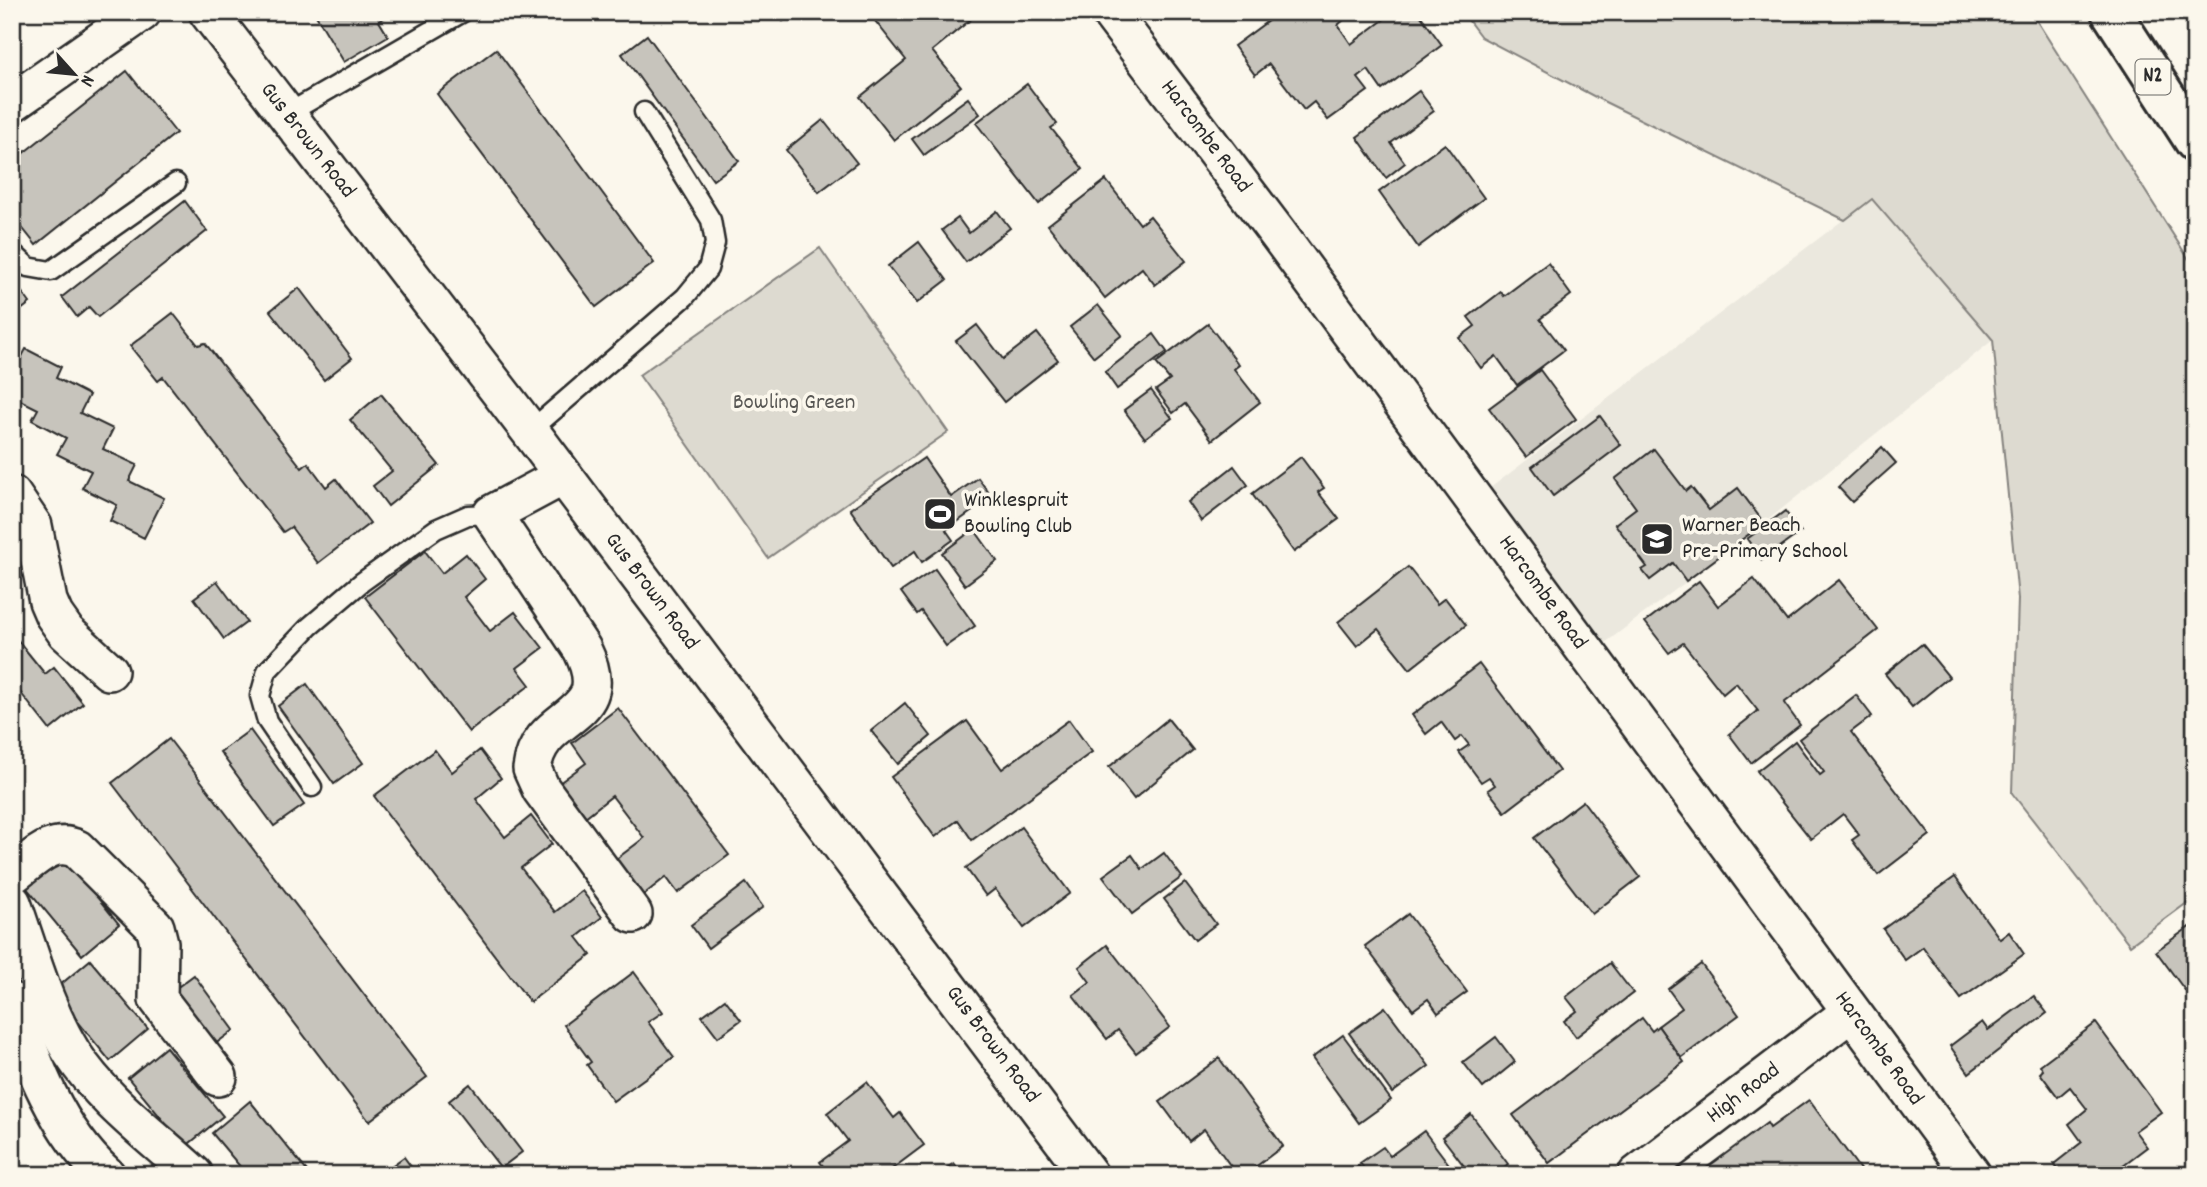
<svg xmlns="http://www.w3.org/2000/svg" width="2207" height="1187" font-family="Dekko,sans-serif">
	<rect width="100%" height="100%" fill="#fbf7ec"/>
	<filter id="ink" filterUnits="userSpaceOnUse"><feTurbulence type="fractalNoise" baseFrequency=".0143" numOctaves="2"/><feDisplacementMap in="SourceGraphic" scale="14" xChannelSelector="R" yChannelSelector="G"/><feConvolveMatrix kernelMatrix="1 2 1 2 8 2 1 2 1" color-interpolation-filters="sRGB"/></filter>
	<g filter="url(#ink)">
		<!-- built -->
		<polygon fill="#ebe8de" points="1872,198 1993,340 1764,523 1601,646 1485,492"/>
		<!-- green -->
		<g fill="#dddad0" stroke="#84827e" stroke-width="2">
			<polygon points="1462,12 2031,12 2195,269 2195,897 2130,945 2012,793 2018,599 1993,340 1872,199 1845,220 1603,101 1481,37"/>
			<polygon points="820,248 948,432 768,558 639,375"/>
		</g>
		<!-- building -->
		<g fill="#c7c4bc" stroke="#2b2b2b" stroke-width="2">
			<polygon points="314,12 394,12 379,21 388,36 344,62"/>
			<polygon points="777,12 796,12 783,21"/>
			<polygon points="868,12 972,12 975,16 932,51 961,86 894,140 860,97 906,60"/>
			<polygon points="1280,12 1353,12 1338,25 1351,44 1394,12 1418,12 1442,45 1382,90 1368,70 1358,78 1368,91 1328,120 1314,102 1304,110 1269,64 1255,75 1234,46"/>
			<polygon points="647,35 739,161 713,180 622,54"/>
			<polygon points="496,49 654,263 596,307 437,94"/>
			<polygon points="127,71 176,133 36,245 12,215 12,162"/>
			<polygon points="1027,84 1057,124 1051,128 1083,169 1039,204 976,123"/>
			<polygon points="1419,91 1434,111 1391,143 1405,163 1386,178 1357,137"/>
			<polygon points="968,98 980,114 924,155 912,139"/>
			<polygon points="823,120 857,163 819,192 786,150"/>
			<polygon points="1445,144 1484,198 1418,247 1379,192"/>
			<polygon points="1106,180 1140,224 1150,216 1186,261 1155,285 1142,268 1105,298 1048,225"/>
			<polygon points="185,201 207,231 98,317 89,307 77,317 62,297"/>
			<polygon points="997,211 1010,228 966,262 942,230 958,218 969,233"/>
			<polygon points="919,242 947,280 917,303 888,266"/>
			<polygon points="1548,263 1571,295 1540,319 1564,350 1517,385 1496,356 1481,368 1459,338 1475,326 1468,317 1501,292 1504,296"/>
			<polygon points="12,279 30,303 12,317"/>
			<polygon points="299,288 352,358 324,380 270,311"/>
			<polygon points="1098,305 1122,335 1094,357 1070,327"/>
			<polygon points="173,313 198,345 205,343 302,468 308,463 326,487 336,479 370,523 318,563 291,527 283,532 163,377 158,381 130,346"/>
			<polygon points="1208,324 1239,365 1234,369 1260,402 1212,440 1185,404 1173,413 1156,390 1170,380 1156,363"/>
			<polygon points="977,325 1003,359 1037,333 1058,360 1004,402 956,341"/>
			<polygon points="1154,334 1167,352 1117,389 1105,372"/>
			<polygon points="26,349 61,367 56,378 89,395 80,413 113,429 103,449 137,465 129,481 164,498 144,538 110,521 117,505 82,488 91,471 57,454 66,438 32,420 38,409 12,396 12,375"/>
			<polygon points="1540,370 1576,419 1526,457 1489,408"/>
			<polygon points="1151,390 1172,418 1145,438 1124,410"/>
			<polygon points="381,394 439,465 388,506 373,486 392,471 350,420"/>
			<polygon points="1600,416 1621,445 1553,496 1532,467"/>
			<polygon points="1882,447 1896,463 1852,502 1838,487"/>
			<polygon points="1654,449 1686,491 1691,487 1709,510 1738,488 1764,523 1686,581 1673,563 1650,580 1642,570 1647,567 1615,524 1636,508 1615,479"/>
			<polygon points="1301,457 1324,488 1318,492 1339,519 1294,552 1252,494"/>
			<polygon points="924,458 951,497 978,478 992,497 946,530 953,540 922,562 915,551 891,568 850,509"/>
			<polygon points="1234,466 1248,485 1201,521 1188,502"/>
			<polygon points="1785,511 1801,532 1762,560 1747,539"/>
			<polygon points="974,529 997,561 965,585 942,553"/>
			<polygon points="425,551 442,573 466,554 485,579 464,597 490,631 515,612 543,648 517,668 530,685 469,732 365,597"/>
			<polygon points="1408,567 1437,604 1445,598 1466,625 1410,669 1378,629 1357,646 1338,622"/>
			<polygon points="935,569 975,626 946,646 921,611 917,614 901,592"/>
			<polygon points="1754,579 1787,621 1839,580 1878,630 1784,703 1800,725 1751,763 1729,734 1758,711 1736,683 1723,694 1683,643 1669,653 1645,622 1699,581 1718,606"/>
			<polygon points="217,581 247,622 224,639 194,598"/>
			<polygon points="12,633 45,674 54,667 83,703 50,730 20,692 12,697"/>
			<polygon points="1922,644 1949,677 1912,707 1885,674"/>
			<polygon points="1479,664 1559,771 1505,812 1488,790 1495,785 1489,777 1481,782 1459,752 1469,745 1462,736 1455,741 1441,722 1426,734 1412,715"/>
			<polygon points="307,684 363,763 334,784 278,706"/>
			<polygon points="1856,695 1872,716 1851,732 1930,835 1878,875 1852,840 1859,835 1843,814 1811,839 1757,771 1795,741 1820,775 1824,772 1799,739"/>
			<polygon points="905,703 931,736 898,764 871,731"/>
			<polygon points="618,708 729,855 678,893 666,877 642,896 615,860 644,838 612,796 580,821 554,787 586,763 572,743"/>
			<polygon points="1168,719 1193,750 1134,799 1109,767"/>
			<polygon points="1069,720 1092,752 972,840 958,820 935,837 891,777 967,721 1002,769"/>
			<polygon points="250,730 304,805 274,826 220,752"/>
			<polygon points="169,739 427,1077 369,1121 112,783"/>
			<polygon points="435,750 452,772 480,750 501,778 476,799 505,837 531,816 552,844 521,868 555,912 582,891 602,917 577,937 591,955 530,1002 374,796"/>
			<polygon points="1583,801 1640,877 1592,914 1534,838"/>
			<polygon points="1021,827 1070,893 1024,928 995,889 986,896 966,868"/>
			<polygon points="1164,853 1182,877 1132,914 1103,876 1132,855 1142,869"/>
			<polygon points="63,855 119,924 82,955 25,886"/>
			<polygon points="1955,877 2000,939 2009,932 2024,954 1961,999 1923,947 1905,960 1883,929"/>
			<polygon points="746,883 763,907 708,948 691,925"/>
			<polygon points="1185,883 1216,924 1195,940 1164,899"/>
			<polygon points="1408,914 1467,992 1438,1013 1428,999 1413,1010 1365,946"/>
			<polygon points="2195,923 2195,1004 2156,951"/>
			<polygon points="1107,945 1170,1027 1136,1053 1118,1030 1107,1039 1073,995 1090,982 1079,967"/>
			<polygon points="90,960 148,1029 110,1061 53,991"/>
			<polygon points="1610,963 1633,993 1576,1037 1564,1021 1577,1011 1566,997"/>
			<polygon points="1701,964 1739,1015 1681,1058 1658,1026 1682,1008 1668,989"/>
			<polygon points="634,972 663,1012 648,1022 674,1057 613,1101 587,1065 591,1062 564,1025"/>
			<polygon points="194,975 234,1030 207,1050 167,995"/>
			<polygon points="2034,996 2047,1013 1969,1073 1950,1046 1982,1022 1988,1030"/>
			<polygon points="725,999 741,1020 718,1037 702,1016"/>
			<polygon points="1385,1007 1429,1066 1392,1093 1349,1033"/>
			<polygon points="1642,1018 1652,1031 1658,1026 1684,1062 1549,1163 1513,1115"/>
			<polygon points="2096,1023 2161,1112 2135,1131 2147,1147 2110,1175 2062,1175 2054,1164 2082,1142 2069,1124 2087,1109 2070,1087 2058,1097 2040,1073 2043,1070 2040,1065"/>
			<polygon points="1343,1035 1391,1100 1359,1123 1312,1058"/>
			<polygon points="1496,1037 1515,1062 1483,1088 1463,1062"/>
			<polygon points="166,1047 223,1116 185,1147 128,1078"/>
			<polygon points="1219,1058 1283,1146 1245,1175 1237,1175 1204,1129 1189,1141 1160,1102"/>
			<polygon points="867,1082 894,1118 900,1113 924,1145 884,1175 855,1175 852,1170 846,1175 830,1175 820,1162 848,1141 827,1113"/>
			<polygon points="470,1084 522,1152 501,1168 449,1101"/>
			<polygon points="1809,1100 1864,1175 1697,1175 1767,1123 1770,1128"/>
			<polygon points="250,1101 307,1171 302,1175 247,1175 212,1133"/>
			<polygon points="1471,1114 1508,1164 1494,1175 1471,1175 1442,1137"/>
			<polygon points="1424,1131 1451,1167 1440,1175 1369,1175 1360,1163 1383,1147 1390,1156"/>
			<polygon points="404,1157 417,1175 379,1175"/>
			<polygon points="954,1163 963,1175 938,1175"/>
			<polygon points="1359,1166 1365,1175 1347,1175"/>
		</g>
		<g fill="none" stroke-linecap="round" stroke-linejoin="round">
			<defs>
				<g id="lane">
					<polyline points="287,114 463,12"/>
					<polyline points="12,252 28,267 51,271 176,183"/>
					<polyline points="530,431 685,297 708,269 715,243 711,220 644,112"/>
					<polyline points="312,787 267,721 260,696 267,671 309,627 362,582 436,529 468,515 492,514"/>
				</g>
				<g id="street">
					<polyline points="208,12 530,431 1089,1175"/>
					<polyline points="1110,12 1278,234 1972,1175"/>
					<polyline points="12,103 142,12"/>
					<path d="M563,476L492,514L582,649C618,722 539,708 532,769L541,789L633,914"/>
					<polyline points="12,495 33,526 48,601 54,615 66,632 109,671"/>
					<path d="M12,875C33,860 51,837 77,849L155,927L159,943L158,999L218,1077"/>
					<path d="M12,903C30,953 44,1008 72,1053C103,1101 153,1137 194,1175"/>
					<path d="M12,1002C32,1064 57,1130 106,1175"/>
					<polyline points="1637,1175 1851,1012"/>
				</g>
				<polyline id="highway" points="2111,12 2195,142"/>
			</defs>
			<!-- lane casing -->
			<use href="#lane" stroke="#2b2b2b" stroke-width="23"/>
			<!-- street casing -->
			<use href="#street" stroke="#2b2b2b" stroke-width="42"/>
			<!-- highway casing -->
			<use href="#highway" stroke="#2b2b2b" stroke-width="44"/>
			<!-- lane -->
			<use href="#lane" stroke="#fbf7ec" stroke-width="18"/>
			<!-- street -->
			<use href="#street" stroke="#fbf7ec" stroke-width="37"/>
			<!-- highway -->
			<use href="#highway" stroke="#fbf7ec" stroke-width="38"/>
		</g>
	</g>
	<!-- icons -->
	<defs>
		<symbol id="stadium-square" viewBox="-11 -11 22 22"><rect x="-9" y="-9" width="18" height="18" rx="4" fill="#2b2b2b" stroke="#fbf7ec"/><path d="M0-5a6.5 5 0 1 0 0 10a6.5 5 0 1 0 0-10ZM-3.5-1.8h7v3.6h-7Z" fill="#fff"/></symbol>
		<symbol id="school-square" viewBox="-11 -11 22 22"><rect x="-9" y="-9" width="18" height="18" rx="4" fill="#2b2b2b" stroke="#fbf7ec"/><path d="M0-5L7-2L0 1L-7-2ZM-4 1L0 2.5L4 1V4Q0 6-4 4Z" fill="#fff"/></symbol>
	</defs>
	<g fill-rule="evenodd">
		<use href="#stadium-square" x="921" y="495" width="38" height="38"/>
		<use href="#school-square" x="1638" y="520" width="38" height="38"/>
	</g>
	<g text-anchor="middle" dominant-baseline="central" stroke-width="7" stroke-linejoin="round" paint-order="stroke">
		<!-- shield labels -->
		<rect fill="#fbf7ec" stroke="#696865" stroke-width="2" x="2135.5" y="59.5" width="35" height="35" rx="5"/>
		<g font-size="21" font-weight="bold" fill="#2b2b2b">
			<text x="2153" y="77">N2</text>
		</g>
		<!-- street labels -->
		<g font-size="23" fill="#2b2b2b" stroke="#fbf7ec">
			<text transform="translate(1205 137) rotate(53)">Harcombe Road</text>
			<text transform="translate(307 141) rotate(52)">Gus Brown Road</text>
			<text transform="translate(651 592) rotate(53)">Gus Brown Road</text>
			<text transform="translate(1542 593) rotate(54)">Harcombe Road</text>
			<text transform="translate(992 1045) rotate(53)">Gus Brown Road</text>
			<text transform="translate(1878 1049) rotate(54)">Harcombe Road</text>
			<text transform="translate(1744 1094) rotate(-37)">High Road</text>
		</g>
		<!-- park labels -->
		<g font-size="23" fill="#585754" stroke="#fbf7ec">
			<text x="794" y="403">Bowling Green</text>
		</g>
		<!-- poi labels -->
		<g font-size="23" fill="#2b2b2b" stroke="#fbf7ec" text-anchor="start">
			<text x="964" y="501">Winklespruit<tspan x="964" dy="26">Bowling Club</tspan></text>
			<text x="1682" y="526">Warner Beach<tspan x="1682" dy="26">Pre-Primary School</tspan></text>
		</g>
	</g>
	<!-- margin -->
	<rect width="2207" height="1187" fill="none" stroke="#fbf7ec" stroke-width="42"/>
	<rect x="21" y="21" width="2165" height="1145" fill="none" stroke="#2b2b2b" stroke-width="2.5" filter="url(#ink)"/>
	<!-- north arrow -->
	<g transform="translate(74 74) rotate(117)" stroke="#fbf7ec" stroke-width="5" paint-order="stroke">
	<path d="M0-5L12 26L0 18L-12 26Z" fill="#2b2b2b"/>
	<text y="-10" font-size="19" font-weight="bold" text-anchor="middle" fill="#2b2b2b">N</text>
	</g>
</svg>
